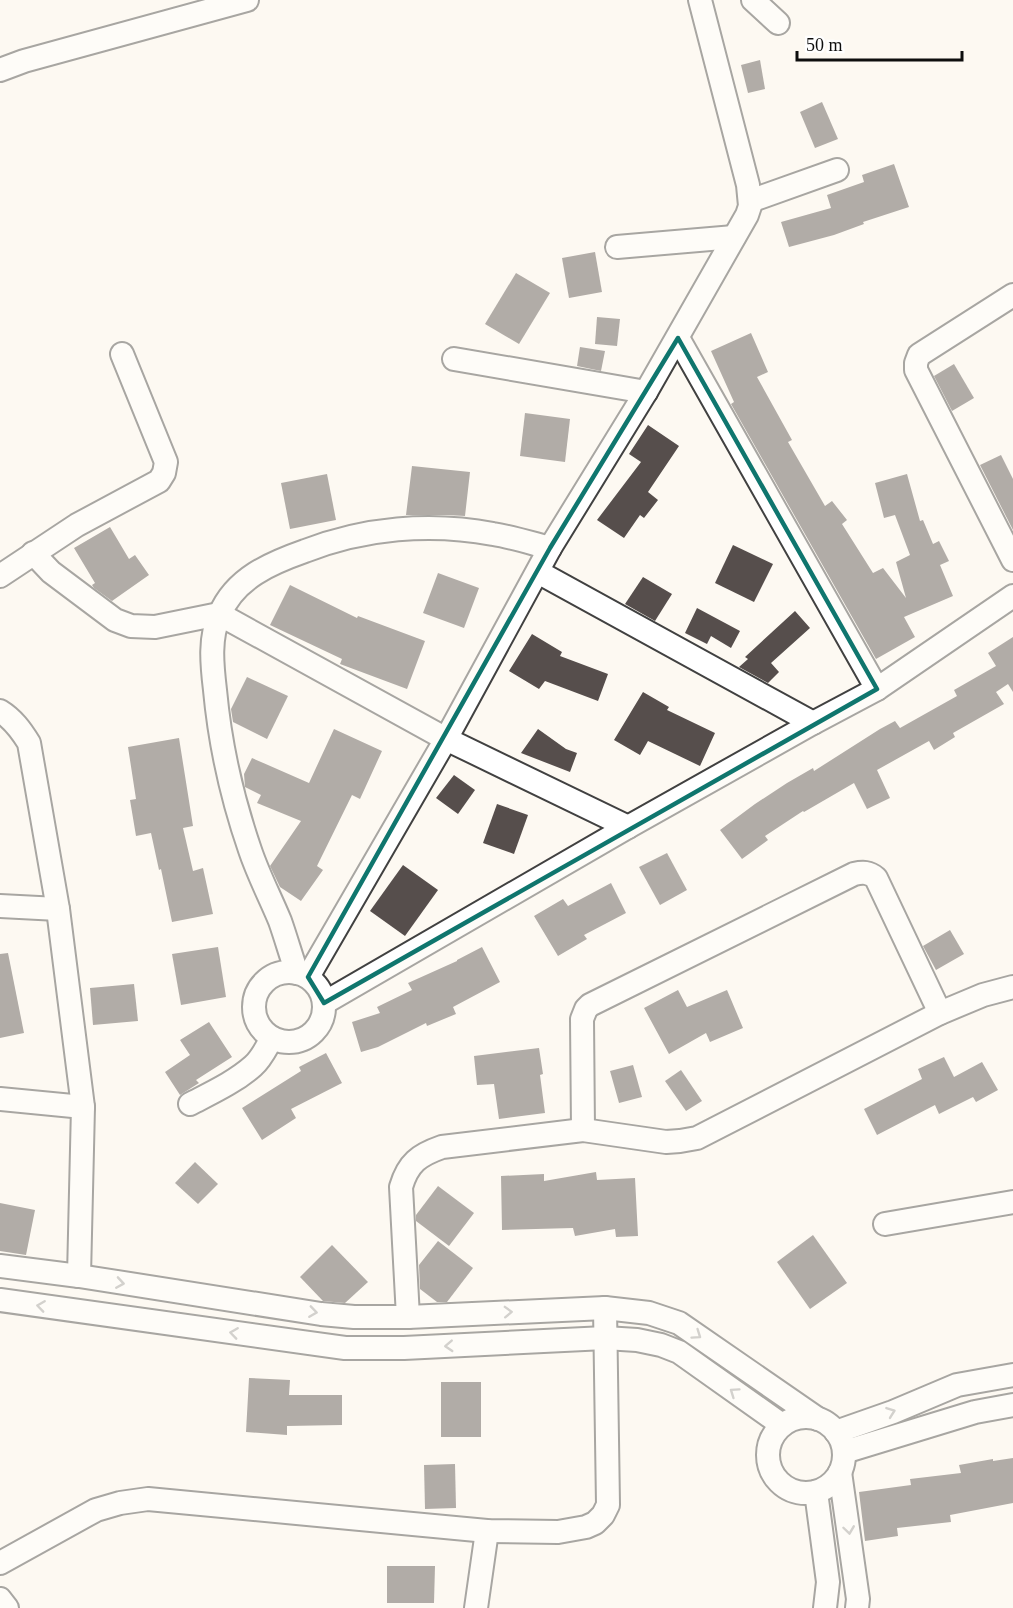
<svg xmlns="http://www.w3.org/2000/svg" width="1013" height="1608" font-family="'Times New Roman',serif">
	<rect width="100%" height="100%" fill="#fdf9f2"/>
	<!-- building -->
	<g fill="#564e4c">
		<polygon points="760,60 765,89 748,93 741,65"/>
		<polygon points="822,102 838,139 815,148 800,112"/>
		<polygon points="894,164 909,207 863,222 864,224 834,235 789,247 781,222 831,208 827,195 864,182 862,175"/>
		<polygon points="595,252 602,292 569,298 562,258"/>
		<polygon points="516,273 550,293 519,344 485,324"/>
		<polygon points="597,317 620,319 617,346 595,344"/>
		<polygon points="751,333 768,372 757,377 792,440 788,442 825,506 832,501 847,520 842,524 873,573 883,568 906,598 896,562 910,555 895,515 884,518 875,483 907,474 920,521 923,520 933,544 939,541 949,561 940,565 953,596 904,617 915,637 876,659 731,404 734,402 711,351"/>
		<polygon points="580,347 605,351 601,371 577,366"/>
		<polygon points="954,364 974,398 952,411 934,376"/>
		<polygon points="525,413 570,419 565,462 520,456"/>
		<polygon points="648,425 679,446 648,492 658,500 644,518 640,515 624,538 597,520 641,462 629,454"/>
		<polygon points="1001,455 1013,479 1013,530 980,465"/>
		<polygon points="412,466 470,472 465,516 446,515 406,515"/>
		<polygon points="327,474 336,520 290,529 281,483"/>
		<polygon points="110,527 129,559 135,555 149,575 112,601 94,588 92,585 95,583 74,548"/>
		<polygon points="733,545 773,564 754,602 715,583"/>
		<polygon points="438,573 479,588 464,628 423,613"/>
		<polygon points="643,577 672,594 655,621 625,604"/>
		<polygon points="290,585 357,618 358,616 425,641 407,689 340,664 342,659 270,625"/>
		<polygon points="697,608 740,631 731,648 711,636 707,644 685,633"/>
		<polygon points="795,611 810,628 771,663 779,672 768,683 739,667 748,659 745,657"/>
		<polygon points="532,634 562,652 560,656 608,674 598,701 545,681 539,689 509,671"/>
		<polygon points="1013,637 1013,692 1008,684 996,692 1004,704 953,733 955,737 934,750 929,741 877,770 890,798 867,809 854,783 804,812 803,811 765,836 768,840 742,859 720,830 755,804 787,783 813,768 814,771 880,729 895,721 900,728 957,696 954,690 996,666 988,653"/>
		<polygon points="247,677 288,696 267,739 233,722 231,709"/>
		<polygon points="643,692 669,707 667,710 715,733 700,766 648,741 640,755 614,740"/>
		<polygon points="334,729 382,751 360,799 352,795 317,866 323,870 301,901 280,887 270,866 301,821 257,803 261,795 245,787 244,774 252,758 309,783"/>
		<polygon points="538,729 566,749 577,753 570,772 521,753"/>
		<polygon points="179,738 193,826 183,828 193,871 203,868 213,914 172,922 161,869 159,870 151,833 136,836 130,800 136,799 128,747"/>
		<polygon points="454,775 475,790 458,814 436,798"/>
		<polygon points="497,804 528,815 514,854 483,843"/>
		<polygon points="667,853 687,890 660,905 639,867"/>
		<polygon points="403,865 438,890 405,936 370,911"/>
		<polygon points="611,883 626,913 584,935 587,939 558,956 534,916 563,899 568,906"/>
		<polygon points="950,930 964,954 936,970 923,946"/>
		<polygon points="218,947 226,997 181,1005 172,954"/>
		<polygon points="482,947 500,982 453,1007 456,1014 427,1026 426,1023 378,1047 361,1052 352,1022 380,1013 377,1007 412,990 408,983 457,961 457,960"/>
		<polygon points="8,953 24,1033 0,1038 0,954"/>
		<polygon points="134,984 138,1021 93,1025 90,988"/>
		<polygon points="678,990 687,1007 727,990 743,1028 710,1042 706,1033 669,1054 644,1008"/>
		<polygon points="209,1022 232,1057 196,1080 199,1083 180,1095 165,1072 190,1055 180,1040"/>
		<polygon points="539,1048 543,1074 540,1075 545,1113 499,1119 494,1084 477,1085 474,1056"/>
		<polygon points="326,1053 342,1083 291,1109 296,1118 262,1140 242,1108 301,1071 299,1067"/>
		<polygon points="944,1057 954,1077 982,1062 998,1090 976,1102 973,1097 939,1114 935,1105 877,1135 864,1109 922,1079 918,1069"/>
		<polygon points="633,1065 642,1097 619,1103 610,1071"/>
		<polygon points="681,1070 702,1101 686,1111 665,1081"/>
		<polygon points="195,1162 218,1184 198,1204 175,1183"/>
		<polygon points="596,1172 597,1180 635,1178 638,1236 616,1237 615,1229 575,1236 573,1228 502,1230 501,1176 544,1174 544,1181"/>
		<polygon points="438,1186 474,1213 449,1246 416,1221 416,1215"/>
		<polygon points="0,1203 35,1210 26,1255 0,1251"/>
		<polygon points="813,1235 847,1283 810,1309 777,1262"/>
		<polygon points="438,1241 473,1268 447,1302 437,1302 420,1289 419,1265"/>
		<polygon points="332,1245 368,1282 345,1303 323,1301 300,1277"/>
		<polygon points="249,1378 290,1380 289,1395 342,1395 342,1425 287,1426 287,1435 246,1432"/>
		<rect x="441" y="1382" width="40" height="55"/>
		<polygon points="1013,1458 1013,1503 950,1515 951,1522 897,1528 898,1536 865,1541 859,1492 911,1485 910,1479 961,1473 959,1465 993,1459 993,1461"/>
		<polygon points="455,1464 456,1508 425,1509 424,1465"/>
		<polygon points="387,1566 435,1566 434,1603 387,1603"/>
	</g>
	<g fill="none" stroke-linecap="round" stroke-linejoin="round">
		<defs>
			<g id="minor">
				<polyline points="753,0 778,23"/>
				<polyline points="0,70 24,61 247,0"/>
				<polyline points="750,201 837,170"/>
				<polyline points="617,247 734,237"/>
				<polyline points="1013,295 919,355 916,363 916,370 1013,560"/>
				<polyline points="678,338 877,689"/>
				<polyline points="454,359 646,392"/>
				<polyline points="33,553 51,572 115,620 131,626 155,627 219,614 446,739 628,827"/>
				<polyline points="538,572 813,723"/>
				<polyline points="0,576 77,525 159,481 164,473 166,462 122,354"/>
				<path d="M0,711C13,719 21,730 29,743L58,909L83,1107L79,1276"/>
				<polyline points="0,906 58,909"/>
				<circle cx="289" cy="1007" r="35"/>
				<path d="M297,973C291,956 286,938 280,921C270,897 258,874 250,850C232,798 220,744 215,690C212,665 209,637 220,614C235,578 271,563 305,551C364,528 430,522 493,534C512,537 531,543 550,548"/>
				<polyline points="308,977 446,739 550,548 646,392 747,215 750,206 748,185 700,0"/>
				<polyline points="324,1003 628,827 813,723 877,689 1013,596"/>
				<polyline points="0,1099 83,1107"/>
				<path d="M190,1104C211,1093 235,1082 253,1066C262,1058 266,1048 272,1038"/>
				<path d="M583,1130L582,1019L586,1009L590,1005L854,874C863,872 869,872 876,878L940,1013"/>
				<polyline points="885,1224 1013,1202"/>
				<polyline points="0,1266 79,1276 321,1314 354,1317 408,1317 605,1308 649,1313 679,1323 818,1419"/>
				<polyline points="0,1300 345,1348 404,1348 605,1338 637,1340 661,1345 679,1352 782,1425"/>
				<path d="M408,1317L401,1187C408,1163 419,1155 442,1147L583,1130L666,1142L680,1141L697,1138L940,1013L983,995L1013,987"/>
				<circle cx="806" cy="1455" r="38"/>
				<polyline points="836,1432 893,1412 957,1385 1013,1375"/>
				<polyline points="844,1452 975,1412 1013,1405"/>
				<polyline points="840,1472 858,1599 857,1608"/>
				<polyline points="816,1492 828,1582 825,1608"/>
				<polyline points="0,1563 96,1510 120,1503 148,1499 487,1531 558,1532 586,1527 595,1523 603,1515 608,1505 605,1308"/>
				<polyline points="0,1599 7,1608"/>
				<polyline points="476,1608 487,1531"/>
			</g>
		</defs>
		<!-- minor casing -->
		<use href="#minor" stroke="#414141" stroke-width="26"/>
		<!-- minor -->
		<use href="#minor" stroke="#fff" stroke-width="22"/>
	</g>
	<!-- one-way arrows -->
	<defs><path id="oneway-chevron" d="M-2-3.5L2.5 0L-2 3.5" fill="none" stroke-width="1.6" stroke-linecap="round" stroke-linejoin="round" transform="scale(1.5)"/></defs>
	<g stroke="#9f9f9f">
		<use href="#oneway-chevron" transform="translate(120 1283) rotate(9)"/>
		<use href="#oneway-chevron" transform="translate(41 1306) rotate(-172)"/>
		<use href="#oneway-chevron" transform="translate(313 1312) rotate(8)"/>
		<use href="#oneway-chevron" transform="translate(508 1312) rotate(-2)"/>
		<use href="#oneway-chevron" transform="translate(234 1333) rotate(-172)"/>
		<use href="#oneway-chevron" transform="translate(697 1335) rotate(35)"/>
		<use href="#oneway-chevron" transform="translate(449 1346) rotate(177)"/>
		<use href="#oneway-chevron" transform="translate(734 1392) rotate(-145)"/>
		<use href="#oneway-chevron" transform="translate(891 1412) rotate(-20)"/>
		<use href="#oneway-chevron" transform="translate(849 1530) rotate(82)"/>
	</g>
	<!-- marked area -->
	<path d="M0 0H1013V1608H0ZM678,338L877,689L324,1003L308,977L550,548Z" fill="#fdf9f2" fill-opacity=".55" fill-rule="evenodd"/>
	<path fill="none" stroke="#0f766e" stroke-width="4.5" stroke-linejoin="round" d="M678,338L877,689L324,1003L308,977L550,548Z"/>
	<!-- scale -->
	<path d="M797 51v9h165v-9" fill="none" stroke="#0e0e0e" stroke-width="3"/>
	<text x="806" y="51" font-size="18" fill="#0e0e0e" stroke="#ffffff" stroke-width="4.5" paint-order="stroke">50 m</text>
</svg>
